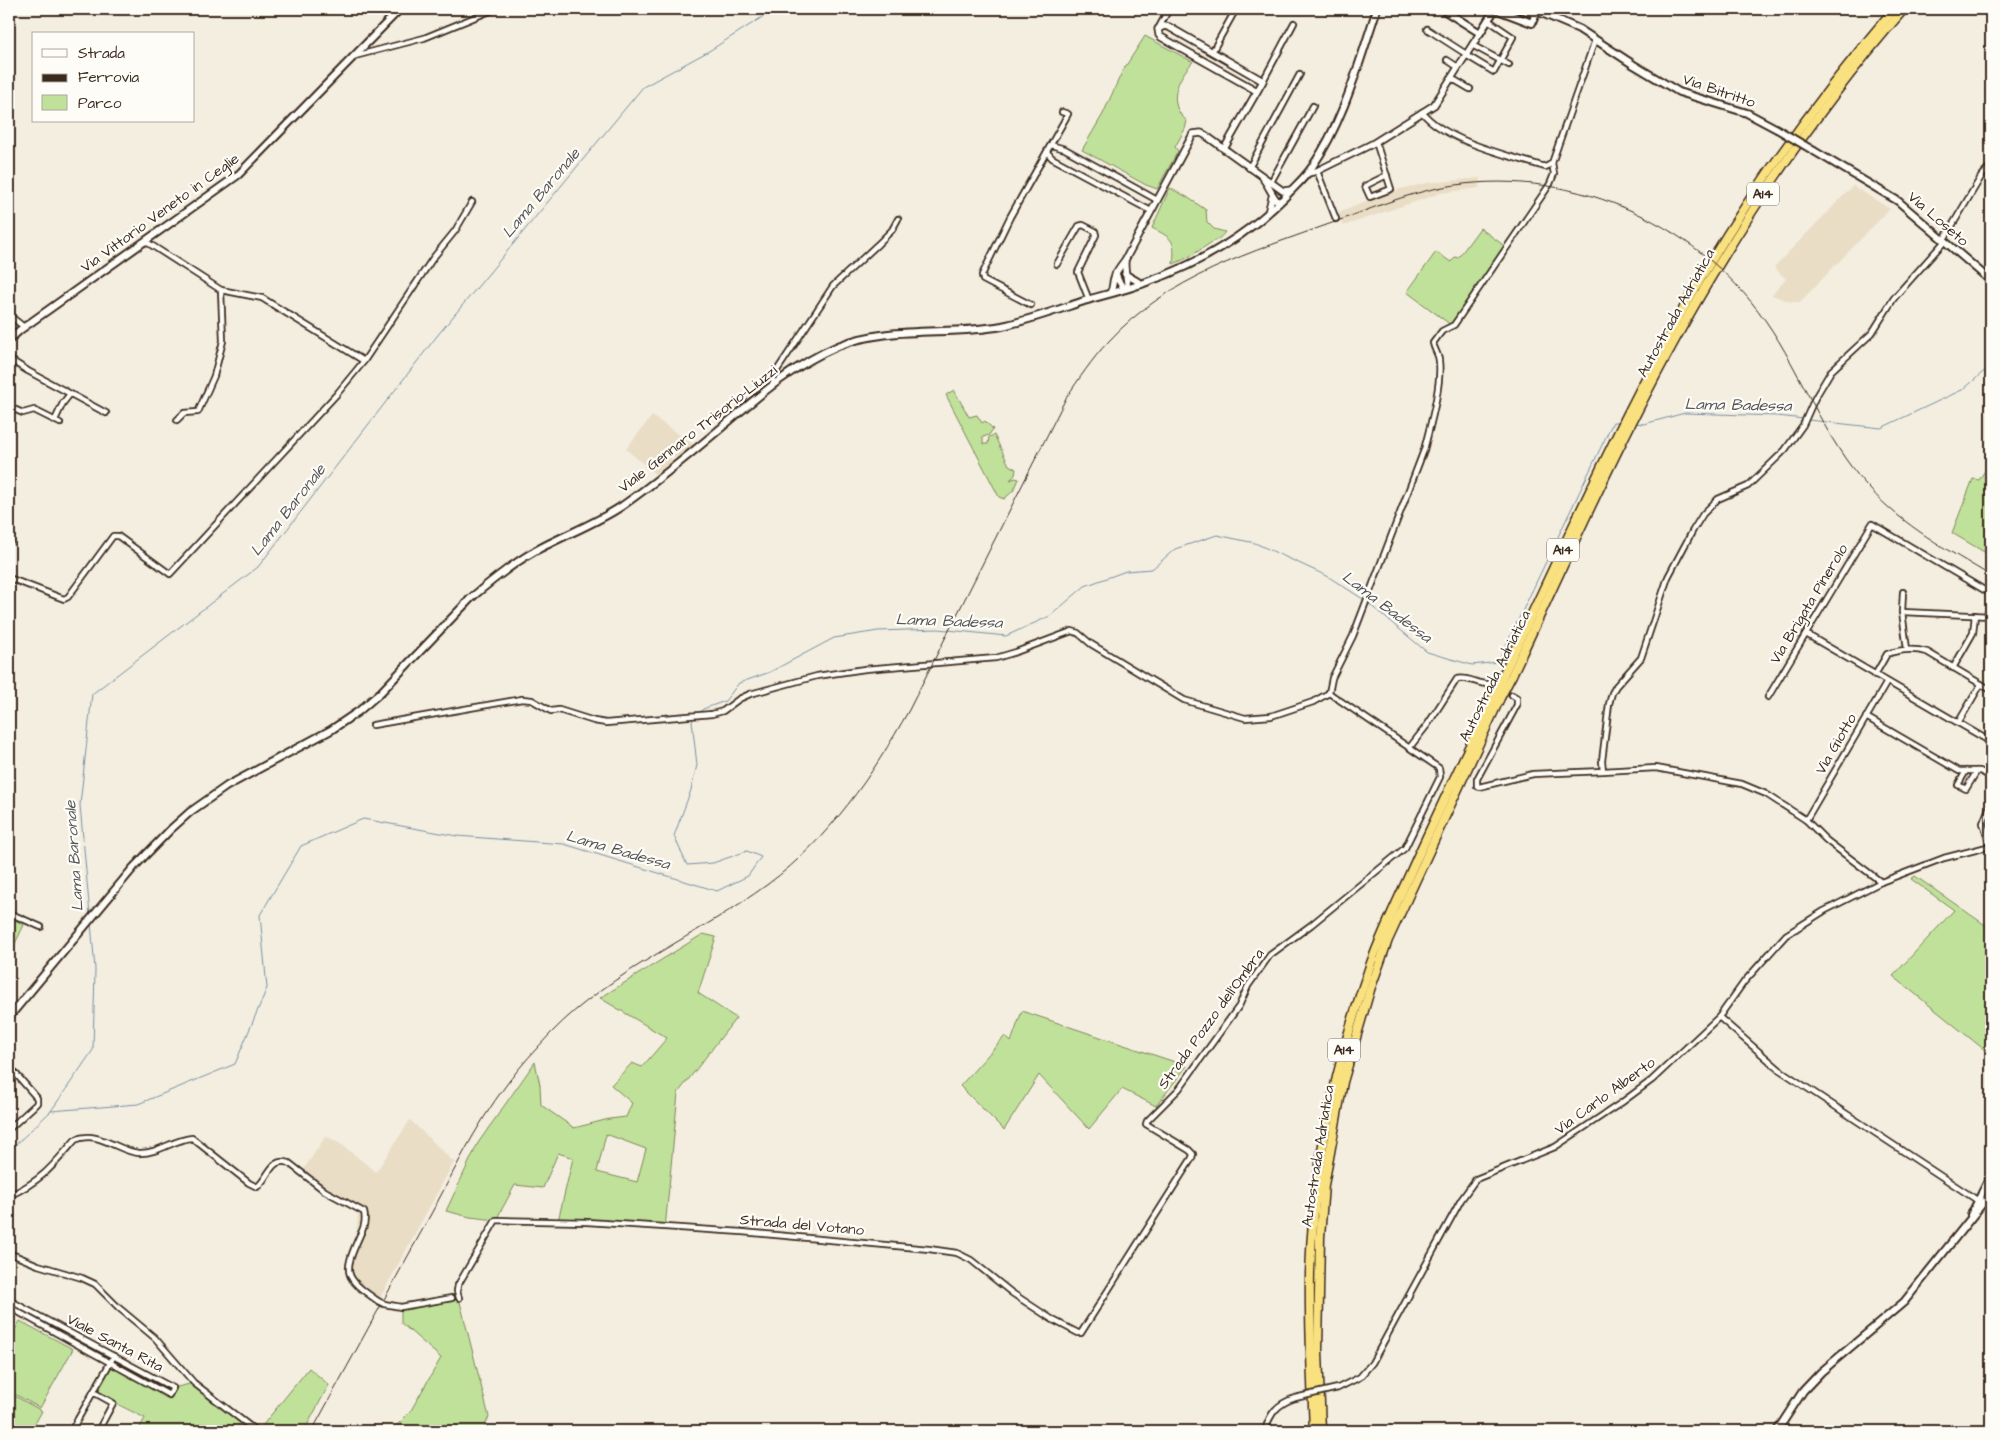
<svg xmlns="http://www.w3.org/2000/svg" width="2000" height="1440" font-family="'Architects Daughter',sans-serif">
	<rect width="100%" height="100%" fill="#f4eee0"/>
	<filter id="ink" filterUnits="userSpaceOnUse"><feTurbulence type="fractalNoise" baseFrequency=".02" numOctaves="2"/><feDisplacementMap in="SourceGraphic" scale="10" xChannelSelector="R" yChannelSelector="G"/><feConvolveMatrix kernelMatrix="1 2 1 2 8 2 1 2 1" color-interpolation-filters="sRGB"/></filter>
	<g filter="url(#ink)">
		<!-- built -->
		<g fill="#e9ddc5">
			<polygon points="1480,178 1479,188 1441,193 1343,226 1338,213 1396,190 1427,183"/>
			<polygon points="1853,186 1890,209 1800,302 1791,302 1772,295 1786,279 1774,267"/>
			<polygon points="652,416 694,445 678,459 671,455 670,457 673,462 656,475 626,449"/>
			<polygon points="410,1120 454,1162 380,1298 368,1297 352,1275 359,1207 302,1172 325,1137 330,1138 342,1145 376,1172"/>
		</g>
		<!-- green -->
		<g fill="#c0e19a" stroke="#7e865c" fill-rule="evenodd">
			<path d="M1145,36L1193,62C1177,78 1166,104 1187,121L1185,129L1175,147L1178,151L1157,189L1146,185L1082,150L1103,114L1122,72Z"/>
			<path d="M1170,188L1187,197L1206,210L1207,222L1214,229L1225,232C1220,239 1216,240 1209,244C1195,253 1189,258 1173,264C1176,240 1172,238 1152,228Z"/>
			<polygon points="1480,228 1506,247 1451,325 1407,292 1436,252 1451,262 1455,257 1458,258"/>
			<polygon points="954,390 969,417 977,415 982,423 985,421 993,429 989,435 983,437 983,444 988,444 989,437 994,435 1009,465 1016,469 1015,475 1010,480 1015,478 1019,479 1014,490 1004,499 999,497 946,395"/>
			<polygon points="1991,461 1991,556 1952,533 1973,479 1979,480"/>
			<polygon points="1915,876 1991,929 1991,1055 1893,976 1954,910 1911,879"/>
			<polygon points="9,917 24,925 9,956"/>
			<path d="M703,934L716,937L698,993L736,1018L678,1093L665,1229L558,1221L573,1158L558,1153L543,1188L515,1185L496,1220L470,1217L446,1211L478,1143L535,1062L540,1085L541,1105L574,1128L609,1119L626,1117L632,1103L611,1085L632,1063L642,1067L667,1038L600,998ZM606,1134L646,1149L637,1182L597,1172Z"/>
			<polygon points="1022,1011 1187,1066 1156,1106 1122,1089 1089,1129 1039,1075 1004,1130 960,1086 1005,1036 1011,1042"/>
			<polygon points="459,1298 489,1417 482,1431 391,1431 410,1412 441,1358 401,1323 401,1307"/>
			<polygon points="20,1321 73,1349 40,1408 9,1391 9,1340"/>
			<polygon points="110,1362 169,1395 173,1388 194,1383 256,1431 138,1431 145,1418 93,1392"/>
			<polygon points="309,1368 329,1385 304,1431 258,1431"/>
			<polygon points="9,1393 42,1411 31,1431 25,1431 9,1422"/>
		</g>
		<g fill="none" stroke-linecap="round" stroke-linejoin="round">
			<!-- stream -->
			<g stroke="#7790a4" stroke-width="1">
				<polyline points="1808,420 1881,428 1964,389 1991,365"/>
				<polyline points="1635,423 1644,424 1685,413 1777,416 1804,419"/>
				<polyline points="700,713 703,709 725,701 739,683 770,672 834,638 878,631 938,629 1006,636 1050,616 1085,586 1126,571 1152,569 1175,549 1217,535 1255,543 1327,576 1363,599 1427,652 1472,665 1498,662 1613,422 1621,422"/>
				<polyline points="90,915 80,805 92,694 258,567 437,336 643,87 709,51 775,9"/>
				<polyline points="51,1111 138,1104 235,1064 267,988 260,915 301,846 363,819 457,836 564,844 717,891 748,876 761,857 747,851 713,863 687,865 674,836 691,790 697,765 692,721 696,717"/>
				<polyline points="9,1151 51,1111 93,1050 95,969 91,923"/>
			</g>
			<!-- minor-tunnel -->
			<polyline stroke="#cfc7b9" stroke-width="4.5" stroke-dasharray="4.5 2" stroke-linecap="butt" points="1489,684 1512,695"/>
			<defs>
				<g id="minor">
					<polyline points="1195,9 1198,9"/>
					<polyline points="1519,9 1536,15"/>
					<polyline points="1158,29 1169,9"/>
					<polyline points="1427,29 1466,54"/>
					<polyline points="1472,45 1509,65"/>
					<polyline points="1212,52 1236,9"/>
					<polyline points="1466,55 1494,72 1513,37 1488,20"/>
					<polyline points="355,56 424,38 495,9"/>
					<polyline points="1447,60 1458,67"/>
					<polyline points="1451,78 1470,89"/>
					<polyline points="1263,81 1294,23"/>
					<path d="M1422,112C1445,141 1507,155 1542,166L1546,167L1552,163"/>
					<polyline points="1376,142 1391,189 1370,197 1365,186 1387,175"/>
					<polyline points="1051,145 1065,149 1157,200"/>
					<polyline points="1047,152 1052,158 1151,211"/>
					<polyline points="1249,168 1300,74"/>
					<polyline points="1317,171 1336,219"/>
					<polyline points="1271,182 1313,106"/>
					<polyline points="145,241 221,290 223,341 214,376 198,412 184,413 177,420"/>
					<polyline points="1943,241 1981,177 1991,166"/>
					<polyline points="1057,264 1079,226 1083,225 1095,231 1096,235 1078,272 1089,300"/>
					<polyline points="221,290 262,298 364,361"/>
					<polyline points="1031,305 983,280 982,275 1010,217 1068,114 1062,112"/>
					<polyline points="9,315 24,327"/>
					<polyline points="9,359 28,371 106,413"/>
					<polyline points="774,383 772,378 833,286 878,244 892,230 898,219"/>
					<polyline points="9,407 23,413 34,410 60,423"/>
					<polyline points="55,420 63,403 70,394"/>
					<polyline points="9,541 10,542"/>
					<polyline points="9,578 64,599 68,597 113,536 118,536 170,574 336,395 364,361 433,258 455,231 472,202"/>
					<polyline points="1903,592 1902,612 1907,649"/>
					<polyline points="1902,612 1991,616"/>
					<polyline points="1806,634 1991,742"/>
					<polyline points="1953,668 1973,633 1975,615"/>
					<path d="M1875,675L1887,654C1901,649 1913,648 1927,652L1991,690"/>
					<path d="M1329,693L1332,678L1353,636L1424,450C1430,426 1442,385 1439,361C1439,355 1434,349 1433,343L1442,331L1454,325L1550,184L1554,174L1552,163L1595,40"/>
					<polyline points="1512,695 1517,698 1517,705 1477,779 1477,786 1479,787 1533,774 1603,771"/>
					<polyline points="1768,697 1872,524 1991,594"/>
					<polyline points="1866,717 1959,771 1980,771 1991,777"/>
					<polyline points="1958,723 1981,684"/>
					<polyline points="373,725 522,699 532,700 551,711 559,710 594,721 606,723 712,714 723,711 739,699 750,694 817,676 865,669 996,658 1016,652 1072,631 1078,633 1091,644 1184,700 1245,718 1271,716 1313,702 1329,693"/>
					<path d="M1410,747L1428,724L1457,679C1468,676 1478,685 1489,684"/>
					<polyline points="1966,771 1958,785 1966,789 1977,771"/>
					<polyline points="1991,803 1983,823 1991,849"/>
					<polyline points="1806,820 1887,682"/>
					<polyline points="1881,882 1826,840 1806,820 1766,794 1742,784 1656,768 1603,771 1602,761 1609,704 1612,693 1616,686 1641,658 1668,577 1693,530 1703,514 1718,499 1748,486 1785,450 1803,425 1815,398 1831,371 1872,333 1894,298 1944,242"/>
					<polyline points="9,913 41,927"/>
					<polyline points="1719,1017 1780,1070 1980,1202"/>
					<polyline points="9,1066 37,1098 37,1103 34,1106 9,1129"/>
					<path d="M9,1196C42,1180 52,1167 75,1140C98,1129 118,1152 139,1153C158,1154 174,1139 192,1138L249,1183L257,1187C269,1178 271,1156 289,1163L325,1191L364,1212C366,1220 364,1228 360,1235C343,1273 343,1277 378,1301"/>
					<polyline points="9,1253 38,1265 82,1278 95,1284 119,1308 155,1338 194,1383 256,1431"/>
					<polyline points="459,1298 457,1291 458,1285 496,1220 587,1222 742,1232 929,1249 957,1253 971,1260 1012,1293 1053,1320 1078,1333 1081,1333 1192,1158 1193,1154 1189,1150 1146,1124 1147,1121 1179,1089 1239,1006 1248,986 1270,955 1311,925 1405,848 1440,777 1439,768 1329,693"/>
					<polyline points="9,1300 173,1388 169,1395 9,1307"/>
					<polyline points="384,1304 401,1307 452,1298"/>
					<polyline points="9,1330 11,1326"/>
					<polyline points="1338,1388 1360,1377 1372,1363 1461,1200 1476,1179 1555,1147 1621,1103 1652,1080 1719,1017 1744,982 1786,935 1824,911 1881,882 1944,858 1991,846"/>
					<polyline points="93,1392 113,1403 98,1431"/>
					<polyline points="71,1431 114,1356"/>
					<path d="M1265,1431C1270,1413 1277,1404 1295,1398"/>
				</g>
				<g id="tertiary">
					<polyline points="1224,149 1263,81 1169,27 1164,26 1158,29 1159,35 1161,37 1257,91"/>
					<polyline points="1308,173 1317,171 1372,144 1434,105 1480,33"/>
					<path d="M1264,180C1270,188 1272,196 1279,203L1280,201"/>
					<polyline points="1268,213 1272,197"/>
					<path d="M1125,261C1124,271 1128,279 1127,288"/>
					<polyline points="1116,273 1118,280 1124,289"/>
					<polyline points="1125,274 1142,284"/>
					<path d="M1110,293C1114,287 1112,284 1114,278C1116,271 1121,265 1125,260L1193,134L1201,133L1205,135L1283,191L1292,190"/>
				</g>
				<g id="secondary">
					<polyline points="1442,9 1480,33 1495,9 1532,23 1537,11 1579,29 1634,65 1679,92 1747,113 1777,129"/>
					<polyline points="1814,151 1898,201 1991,281"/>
					<polyline points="9,340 20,330 238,175 400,9"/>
					<path d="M9,1017L134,867L171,829L190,812L227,786L331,730L359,711L381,692L471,598C491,581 512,564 535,551C564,535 595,524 622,506C656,482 689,455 721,428C757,397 793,365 838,346C890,325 948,336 1002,326C1030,320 1057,310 1084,301C1104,295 1125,290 1144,283C1197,265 1246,236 1285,197C1294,187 1305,178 1312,167C1344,121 1359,62 1377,9"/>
					<polyline points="1971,1215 1991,1175"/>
					<polyline points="1777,1431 1803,1391 1821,1372 1904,1302 1991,1193"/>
				</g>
				<g id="motorway">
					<path d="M1505,671C1563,549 1618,425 1685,306C1744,200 1816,101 1894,9"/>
					<path d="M1512,675C1570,552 1625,426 1693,308C1754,202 1824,101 1904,9"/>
					<path d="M1314,1431C1312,1378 1309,1326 1310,1273C1313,1167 1336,1062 1371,963C1384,928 1401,894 1416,860C1442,805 1467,750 1494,696"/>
					<polyline points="1321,1431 1318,1351 1320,1237 1324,1185 1343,1082 1370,990 1388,940 1500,698"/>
				</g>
			</defs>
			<!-- minor casing -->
			<use href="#minor" stroke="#3b2a1e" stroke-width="8"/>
			<!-- tertiary casing -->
			<use href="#tertiary" stroke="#3b2a1e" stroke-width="9"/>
			<!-- secondary casing -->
			<use href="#secondary" stroke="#3b2a1e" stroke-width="10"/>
			<!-- motorway casing -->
			<use href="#motorway" stroke="#3b2a1e" stroke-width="11"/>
			<!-- minor -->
			<use href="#minor" stroke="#fdfcf7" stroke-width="4.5"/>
			<!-- tertiary -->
			<use href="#tertiary" stroke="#fdfcf7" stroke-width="5.5"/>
			<!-- secondary -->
			<use href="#secondary" stroke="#fdfcf7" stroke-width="6"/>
			<!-- motorway -->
			<use href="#motorway" stroke="#fae180" stroke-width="8"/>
			<!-- rail -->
			<path stroke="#3b2a1e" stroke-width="1" d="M312,1431C349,1363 387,1294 425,1225C451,1178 474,1127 507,1084C520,1066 536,1049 551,1033C612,970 698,936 768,884C830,838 872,776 909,710L1066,398C1079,379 1092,359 1108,342C1167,277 1252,252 1332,223C1368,210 1405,194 1443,187C1565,165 1693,218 1765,320C1803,374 1823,439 1869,488C1903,526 1948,550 1991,576"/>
			<defs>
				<g id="minor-bridge">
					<polyline points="378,1301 384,1304"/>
					<polyline points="1295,1398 1338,1388"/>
				</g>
				<polyline id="secondary-bridge" points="1777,129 1814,151"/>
				<g id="motorway-bridge">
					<polyline points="1494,696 1505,671"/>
					<polyline points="1500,698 1512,675"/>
				</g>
			</defs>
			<!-- minor-bridge casing -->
			<use href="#minor-bridge" stroke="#3b2a1e" stroke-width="8" stroke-linecap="butt"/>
			<!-- secondary-bridge casing -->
			<use href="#secondary-bridge" stroke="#3b2a1e" stroke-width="10" stroke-linecap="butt"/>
			<!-- motorway-bridge casing -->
			<use href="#motorway-bridge" stroke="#3b2a1e" stroke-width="11" stroke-linecap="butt"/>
			<!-- minor-bridge -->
			<use href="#minor-bridge" stroke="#fdfcf7" stroke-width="4.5"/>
			<!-- secondary-bridge -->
			<use href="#secondary-bridge" stroke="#fdfcf7" stroke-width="6"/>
			<!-- motorway-bridge -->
			<use href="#motorway-bridge" stroke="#fae180" stroke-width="8"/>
		</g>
	</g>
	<g text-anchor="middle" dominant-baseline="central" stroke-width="4.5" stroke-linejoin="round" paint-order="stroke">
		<!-- shield labels -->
		<g fill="#fdfcf7" stroke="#75695f" stroke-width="1">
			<rect x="1747" y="182.5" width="32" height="23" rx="4"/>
			<rect x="1547" y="538.5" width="32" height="23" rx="4"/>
			<rect x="1328" y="1038.5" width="32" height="23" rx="4"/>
		</g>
		<g font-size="14" font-weight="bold" fill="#3b2a1e">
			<text x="1763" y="194">A14</text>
			<text x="1563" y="550">A14</text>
			<text x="1344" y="1050">A14</text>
		</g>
		<!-- street labels -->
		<g font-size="15" fill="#3b2a1e" stroke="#fdfcf7">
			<text transform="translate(1719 91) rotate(19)">Via Bitritto</text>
			<text transform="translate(160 213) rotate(-36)">Via Vittorio Veneto in Ceglie</text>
			<text transform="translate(1938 219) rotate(41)">Via Loseto</text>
			<text transform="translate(1676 313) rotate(-61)">Autostrada Adriatica</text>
			<text transform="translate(698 429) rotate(-38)">Viale Gennaro Trisorio-Liuzzi</text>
			<text transform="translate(1809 604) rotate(-59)">Via Brigata Pinerolo</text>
			<text transform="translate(1495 676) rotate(-64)">Autostrada Adriatica</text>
			<text transform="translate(1836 744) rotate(-60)">Via Giotto</text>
			<text transform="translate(1211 1019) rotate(-54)">Strada Pozzo dell'Ombra</text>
			<text transform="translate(1605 1096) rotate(-36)">Via Carlo Alberto</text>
			<text transform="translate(1318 1156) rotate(-81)">Autostrada Adriatica</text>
			<text transform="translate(802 1225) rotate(5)">Strada del Votano</text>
			<text transform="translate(115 1343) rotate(28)">Viale Santa Rita</text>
		</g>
		<!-- water labels -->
		<g font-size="16" font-style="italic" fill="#545456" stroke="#fdfcf7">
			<text transform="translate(541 193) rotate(-50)">Lama Baronale</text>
			<text transform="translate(1738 405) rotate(1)">Lama Badessa</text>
			<text transform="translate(288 510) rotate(-52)">Lama Baronale</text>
			<text transform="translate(1387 607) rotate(37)">Lama Badessa</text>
			<text transform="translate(949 621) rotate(2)">Lama Badessa</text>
			<text transform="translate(618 850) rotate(16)">Lama Badessa</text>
			<text transform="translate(74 856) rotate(-94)">Lama Baronale</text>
		</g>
	</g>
	<!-- margin -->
	<rect width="2000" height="1440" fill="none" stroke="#fdfcf7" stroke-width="30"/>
	<rect x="15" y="15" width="1970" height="1410" fill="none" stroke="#3b2a1e" stroke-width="2" filter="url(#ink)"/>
	<!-- legend -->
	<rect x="32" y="32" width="162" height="90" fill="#fdfcf7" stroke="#afa8a0"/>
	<rect x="42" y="49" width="25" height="8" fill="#fdfcf7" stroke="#afa8a0"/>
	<text x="78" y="58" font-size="15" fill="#3b2a1e">Strada</text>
	<rect x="42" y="74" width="25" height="8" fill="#3b2a1e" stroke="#afa8a0"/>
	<text x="78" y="82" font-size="15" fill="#3b2a1e">Ferrovia</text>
	<rect x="42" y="95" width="25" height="15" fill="#c0e19a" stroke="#afa8a0"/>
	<text x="78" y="108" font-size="15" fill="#3b2a1e">Parco</text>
</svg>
